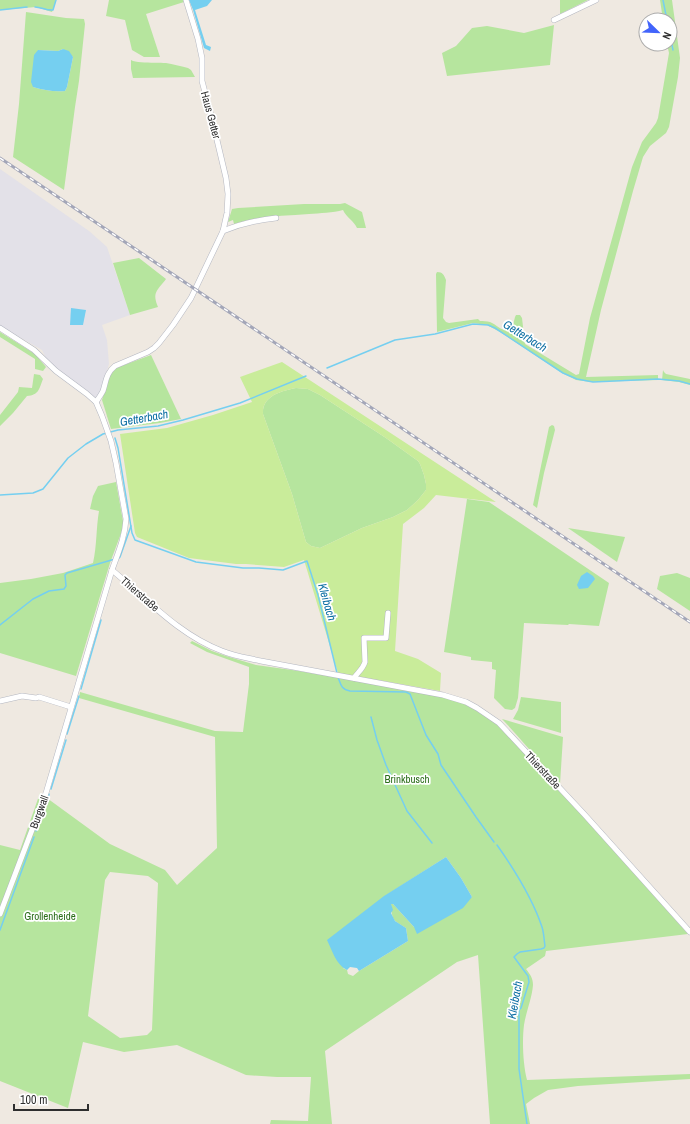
<svg xmlns="http://www.w3.org/2000/svg" width="690" height="1124" font-family="'Archivo Narrow',sans-serif">
	<rect width="100%" height="100%" fill="#efe9e1"/>
	<!-- industrial -->
	<polygon fill="#e3e1e8" points="0,169 89,231 107,247 130,315 102,325 107,340 109,364 100,393 95,398 59,372 47,360 42,350 0,326"/>
	<!-- green -->
	<g fill="#b6e59e" fill-rule="evenodd">
		<polygon points="0,0 55,0 55,4 52,12 36,7 0,10"/>
		<polygon points="109,0 183,0 184,2 146,14 160,57 144,57 132,50 125,20 106,16"/>
		<polygon points="560,0 588,0 560,14"/>
		<path d="M660,0H672L680,58L678,77L669,127L666,133L650,146L643,157L633,191L601,310L586,377L658,375V380L591,382L576,380L562,373L500,332L487,325L473,323L437,332L436,274L437,272C443,272 444,275 446,280L443,318L446,322L449,323L478,319L480,321C483,321 487,321 490,322C499,326 502,333 512,329L515,317L516,315H520L522,318L525,344L576,375L579,374L590,318L598,289L632,167L642,142L656,123L658,118L669,53L667,44H670V20H663Z"/>
		<path d="M26,12L66,18L84,19L85,24L79,81L75,107L64,190L13,157L19,104ZM63,49L73,57L67,87L65,91C54,92 43,90 33,87L38,50L58,51Z"/>
		<polygon points="554,25 550,65 447,76 442,53 456,46 472,28 487,26 524,33"/>
		<path d="M131,60C138,64 157,62 166,63C173,64 180,66 188,68L191,70L195,77L133,78L131,69Z"/>
		<path d="M345,203L362,212L366,228H357C354,221 346,217 343,210C333,213 320,213 309,214C284,216 258,216 234,224L233,220L228,222L232,209L238,208L304,204H340Z"/>
		<path d="M139,258L166,279C157,291 152,292 158,307L130,315L113,263Z"/>
		<polygon points="0,332 35,354 46,367 43,371 35,369 35,359 0,337"/>
		<polygon points="151,355 181,419 160,423 111,429 102,400 110,375 116,368"/>
		<polygon points="663,370 664,372 666,374 690,379 690,385 679,382 662,380"/>
		<path d="M34,374L40,375L43,379C39,389 39,395 27,396L13,413L0,426V415L18,392L19,387L32,388Z"/>
		<path d="M296,388L308,389L320,395L386,438L418,461L420,464L424,475L426,484V490L418,500L407,510L393,517L362,528L320,548L311,546L306,542L292,494L263,414C262,396 281,391 296,388Z"/>
		<polygon points="552,425 554,426 555,430 544,473 537,508 533,505 549,427"/>
		<path d="M116,482L123,521V528L110,563L76,676L0,653V583L31,579L63,573L93,563C97,546 96,528 99,511L90,509L93,496L98,486Z"/>
		<polygon points="467,499 489,502 609,583 599,626 569,624 568,625 524,623 522,650 518,698 515,708 512,710 505,709 494,698 496,670 492,669 492,662 471,660 471,657 444,652"/>
		<polygon points="568,528 625,537 617,562"/>
		<polygon points="677,573 690,578 690,611 657,589 660,576"/>
		<path d="M192,641L212,651L226,656L256,665L299,671L443,696L465,704L476,709L498,724L621,858L688,934L546,951L545,956L526,969C530,974 533,978 533,985C532,998 526,1012 524,1025C522,1041 523,1064 527,1080L690,1074V1079L578,1086L548,1090L534,1098L526,1104L530,1124H490L478,955L457,962L325,1051L332,1124H270L271,1120L308,1121L311,1077H277L246,1075L177,1045L124,1052L83,1042L68,1108L0,1081V845L20,850L40,793L110,844L165,870L177,885L217,848L215,737L79,698L80,692L215,731L243,732L249,684V667L207,652L190,643ZM446,857L461,878L472,897L414,927L393,904H391C392,921 393,920 406,928L408,941L359,971L353,976L348,974L347,970L343,968L385,896ZM110,872L148,876L158,883L152,1030L147,1035L120,1038L88,1016L105,880Z"/>
		<polygon points="521,697 561,702 561,733 513,719 518,710"/>
		<path d="M502,719L563,737L560,784C540,762 522,740 502,719Z"/>
	</g>
	<!-- pitch -->
	<path fill="#c9ec9a" fill-rule="evenodd" d="M282,362L496,502L436,495L424,508L403,524L395,651L418,659L441,673L440,691L338,673L304,560L284,567L246,564H236L189,558L137,537L135,533L120,434L167,428L213,415L252,402L240,377ZM296,388L308,389L320,395L386,438L418,461L420,464L424,475L426,484V490L418,500L407,510L393,517L362,528L320,548L311,546L306,542L292,494L263,414C262,396 281,391 296,388Z"/>
	<!-- water -->
	<g fill="#75cff0">
		<polygon points="189,0 212,0 207,6 195,10 206,45 211,47 210,51 204,48 193,10"/>
		<path d="M63,49L69,51L73,57L67,87L65,91C54,92 43,90 33,87L31,82L34,55L38,50L58,51Z"/>
		<polygon points="71,308 86,310 83,325 70,325"/>
		<polygon points="587,572 593,576 595,579 588,588 579,589 577,585 581,576"/>
		<path d="M446,857L461,878L472,897L463,908L417,934L414,927L393,904H391L393,910L391,913L395,921L406,928L408,941L359,971L357,968L350,967L347,970C336,965 332,950 327,940L384,896Z"/>
	</g>
	<g fill="none" stroke-linecap="round" stroke-linejoin="round">
		<!-- stream -->
		<g stroke="#75cff0" stroke-width="1.5">
			<polyline points="663,0 667,20"/>
			<path d="M35,7C41,7 47,11 53,10L56,0"/>
			<polyline points="0,10 27,7"/>
			<polyline points="670,35 673,50"/>
			<polyline points="327,368 395,340 435,334 473,324 488,325 495,328 563,373 577,379 593,382 658,379 679,381 690,384"/>
			<polyline points="115,438 118,448 132,533 135,540 196,562 243,568 259,568 283,570 307,561 318,595 337,673"/>
			<polyline points="0,495 33,493 43,489 68,458 86,444 103,434 118,430 158,426 183,420 240,403 306,376"/>
			<polyline points="119,558 120,557 131,526"/>
			<polyline points="0,625 33,599 49,591 64,589 66,586 65,575 67,573 115,559"/>
			<path d="M338,677C341,685 341,689 350,691L406,692L410,694L426,735L438,754L441,765L476,817L494,842"/>
			<polyline points="81,689 101,620"/>
			<polyline points="371,717 377,740 386,765 407,811 432,843"/>
			<polyline points="67,734 79,696"/>
			<polyline points="51,789 66,740"/>
			<polyline points="48,798 49,794"/>
			<polyline points="36,831 46,802"/>
			<path d="M497,845C514,869 533,900 542,927C544,933 544,940 545,946L544,948L541,949L520,952L517,954L514,957L528,976L529,982L521,1008L519,1010V1069L527,1124"/>
			<polyline points="0,930 34,837"/>
		</g>
		<defs>
			<g id="street">
				<polyline points="554,20 596,0"/>
				<path d="M223,231C240,224 257,220 276,218"/>
				<path d="M0,328L34,350L56,371L87,394L96,402L102,416L111,441L116,463L126,519C125,537 118,553 112,570L46,793L0,914"/>
				<path d="M96,402C98,399 101,395 103,391C106,382 106,373 115,366L148,352L154,348L159,343L173,325L191,298L223,231L227,213L228,194L226,178L212,119L202,81V58L198,39L186,0"/>
				<path d="M112,570C147,599 179,635 222,651C234,656 248,658 261,661L443,695L466,702L477,708L499,723L584,814L690,932"/>
				<path d="M354,678C358,672 363,669 365,662L364,638H386L388,613"/>
				<polyline points="0,701 22,696 36,698 39,697 71,707"/>
			</g>
		</defs>
		<!-- street casing -->
		<use href="#street" stroke="#b4b7c1" stroke-width="6"/>
		<!-- street -->
		<use href="#street" stroke="#fff" stroke-width="5"/>
		<defs>
			<polyline id="rail" points="0,158 690,622"/>
		</defs>
		<!-- rail casing -->
		<use href="#rail" stroke="#a3a6b8" stroke-width="3"/>
		<!-- rail -->
		<use href="#rail" stroke="#fff" stroke-width="1.5" stroke-dasharray="4.5" stroke-linecap="butt"/>
	</g>
	<g text-anchor="middle" dominant-baseline="central" stroke-width="3.5" stroke-linejoin="round" paint-order="stroke">
		<!-- street labels -->
		<g font-size="11" fill="#2e2e2e" stroke="#fff">
			<text transform="translate(211 115) rotate(75)">Haus Getter</text>
			<text transform="translate(140 594) rotate(41)">Thierstraße</text>
			<text transform="translate(543 770) rotate(47)">Thierstraße</text>
			<text transform="translate(39 812) rotate(-70)">Burgwall</text>
		</g>
		<!-- park labels -->
		<g font-size="11" fill="#2c6e1b" stroke="#fff">
			<text x="407" y="779">Brinkbusch</text>
			<text x="50" y="916">Grollenheide</text>
		</g>
		<!-- water labels -->
		<g font-size="12" font-style="italic" fill="#0d6fa3" stroke="#fff">
			<text transform="translate(525 336) rotate(32)">Getterbach</text>
			<text transform="translate(144 418) rotate(-10)">Getterbach</text>
			<text transform="translate(327 602) rotate(74)">Kleibach</text>
			<text transform="translate(515 1000) rotate(-80)">Kleibach</text>
		</g>
	</g>
	<!-- north arrow -->
	<g transform="translate(658 32) rotate(113)"><circle r="19" fill="#ffffff" stroke="#ababab"/>
	<path d="M0-3L7 15L0 10L-7 15Z" fill="#4264fb"/>
	<text y="-6" font-size="11" font-weight="bold" text-anchor="middle" fill="#2e2e2e">N</text>
	</g>
	<!-- scale -->
	<path d="M14 1104v6h74v-6" fill="none" stroke="#2e2e2e" stroke-width="2"/>
	<text x="20" y="1104" font-size="12" fill="#2e2e2e" stroke="#ffffff" stroke-width="3" paint-order="stroke">100 m</text>
</svg>
